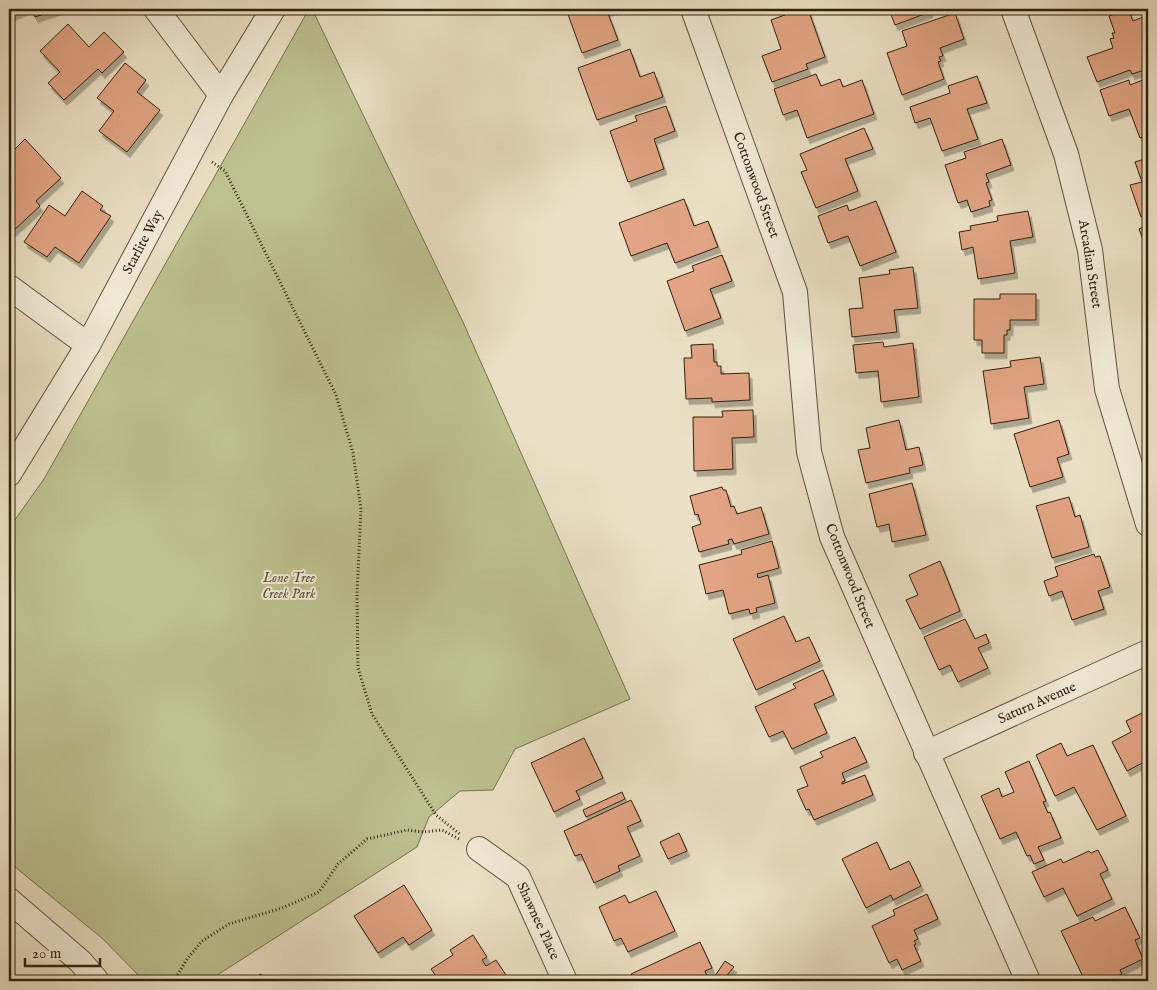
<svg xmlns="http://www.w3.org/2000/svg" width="1157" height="990" font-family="'IM FELL English',serif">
	<defs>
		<filter id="shadow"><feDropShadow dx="3" dy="5.5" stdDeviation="0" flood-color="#0004"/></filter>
	</defs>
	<rect width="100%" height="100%" fill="#ebe0c5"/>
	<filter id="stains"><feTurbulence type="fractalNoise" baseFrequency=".004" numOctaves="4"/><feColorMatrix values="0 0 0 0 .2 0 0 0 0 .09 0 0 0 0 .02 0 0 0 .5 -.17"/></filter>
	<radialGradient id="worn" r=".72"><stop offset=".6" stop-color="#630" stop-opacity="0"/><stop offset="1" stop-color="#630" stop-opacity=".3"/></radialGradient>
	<!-- green -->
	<polygon fill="#bdc190" stroke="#76714e" points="309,9 312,9 463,322 630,699 515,749 493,790 460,791 429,817 417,847 208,981 144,981 103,939 9,862 9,528 44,479"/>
	<!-- building -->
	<g fill="#e2a484" stroke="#30210d" filter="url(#shadow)">
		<polygon points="9,9 26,9 10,16"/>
		<polygon points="31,9 59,9 35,17"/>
		<polygon points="566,9 614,9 607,11 618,40 582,53"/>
		<polygon points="801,9 808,9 825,57 806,64 808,69 772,82 762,56 781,49 771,20"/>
		<polygon points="889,9 929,9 930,12 895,25"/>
		<polygon points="1128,9 1133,21 1148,15 1148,69 1132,74 1130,70 1097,82 1087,57 1113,48 1110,39 1114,38 1112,33 1115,33 1109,16"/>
		<polygon points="955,13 964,39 940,48 943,56 939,57 941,61 938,62 944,79 902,95 887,53 907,46 902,31"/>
		<polygon points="68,24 89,47 104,32 124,52 102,73 98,69 64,100 48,83 60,72 40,51"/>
		<polygon points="630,49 640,77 654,72 663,97 597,120 578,68"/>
		<polygon points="125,63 146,80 137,92 160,110 127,152 99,131 114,111 97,98"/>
		<polygon points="816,74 821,86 840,79 843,87 862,80 874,114 807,138 797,110 783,115 774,89"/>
		<polygon points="977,76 987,103 967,109 978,139 942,151 930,118 915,123 910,107 950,93 948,86"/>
		<polygon points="1148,78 1148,135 1140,138 1129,109 1109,116 1100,90 1129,80 1130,85"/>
		<polygon points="666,106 675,131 654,139 664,169 628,182 610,131 637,121 635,116"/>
		<polygon points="864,128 873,149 845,159 858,191 816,208 801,172 807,170 800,154"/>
		<polygon points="25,139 61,178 36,201 40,206 13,231 9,226 9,197 13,193 9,188 9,155"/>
		<polygon points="1002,139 1011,165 986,174 989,182 986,183 992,200 989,201 990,206 971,212 967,200 958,203 945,165 966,158 964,152"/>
		<polygon points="1148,158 1148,215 1141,217 1130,185 1142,182 1135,162"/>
		<polygon points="82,191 103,206 100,210 111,216 79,263 55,247 47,257 24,242 49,205 65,216"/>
		<polygon points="684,199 694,226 708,221 718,247 675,263 667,243 631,256 619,223"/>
		<polygon points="876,201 896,252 860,266 848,236 828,243 818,216 847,205 849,211"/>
		<polygon points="1028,211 1033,237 1010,241 1015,273 978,279 973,247 962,250 959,232 971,230 970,226 998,221 997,216"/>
		<polygon points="1148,225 1148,253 1139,229"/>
		<polygon points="722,255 732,281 710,289 721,318 685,331 667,281 694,271 692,266"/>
		<polygon points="913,267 918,308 894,310 897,332 852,337 849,309 863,308 859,278 890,274 889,270"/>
		<polygon points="1000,294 1036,294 1036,320 1010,320 1010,330 1007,330 1007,335 1004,335 1004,353 982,353 982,340 974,340 974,299 1000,299"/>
		<polygon points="883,342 884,347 913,343 919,397 881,402 878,371 856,373 853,345"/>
		<polygon points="713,344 714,362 717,362 717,366 721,366 721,374 749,373 750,400 712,402 712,398 686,399 684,358 692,358 691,345"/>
		<polygon points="1040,357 1044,384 1024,387 1029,418 991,424 983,371 1011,367 1010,361"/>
		<polygon points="753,410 754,437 732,438 733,469 694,471 693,417 723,417 722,411"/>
		<polygon points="899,420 906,450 919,447 923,465 909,468 910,473 866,483 858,450 870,448 866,428"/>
		<polygon points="1059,420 1069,454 1057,458 1063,477 1030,487 1014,434"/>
		<polygon points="912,483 926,535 892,542 889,524 877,527 869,494"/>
		<polygon points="722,487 723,490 726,490 731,507 734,506 737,514 761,507 769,534 734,544 732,539 728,540 729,544 699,552 692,527 701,524 698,514 695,515 690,496"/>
		<polygon points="1069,497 1075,517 1080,515 1089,547 1052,558 1036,506"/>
		<polygon points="772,541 779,568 757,574 758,578 768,575 775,603 756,608 757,612 750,614 749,609 729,614 723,590 706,594 699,565 742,554 741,550"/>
		<polygon points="1094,554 1095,557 1100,556 1110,587 1098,591 1104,609 1072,620 1062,591 1049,596 1044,581 1058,576 1055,567"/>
		<polygon points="940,561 960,611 920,629 906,600 918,595 909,575"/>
		<polygon points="784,616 796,642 809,637 820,661 756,690 733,639"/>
		<polygon points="965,619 975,639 986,634 989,643 978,648 988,668 958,682 950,665 939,670 924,637"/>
		<polygon points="823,670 834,695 814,704 827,733 792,749 783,731 769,737 755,707 796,688 793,684"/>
		<polygon points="1148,710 1148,760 1127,771 1112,742 1131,732 1126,721"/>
		<polygon points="855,737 867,762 842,773 845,781 842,782 842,784 865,775 873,795 814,820 809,809 806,810 797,790 808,786 800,767 823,757 820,752"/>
		<polygon points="584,738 603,778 576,791 580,799 554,812 531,763"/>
		<polygon points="1061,743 1067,756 1093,745 1126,816 1097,830 1074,787 1055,796 1036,755"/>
		<polygon points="1029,761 1046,801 1043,802 1048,813 1050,812 1061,838 1038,847 1044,860 1034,864 1030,855 1027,856 1016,832 1000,839 981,796 999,788 1002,797 1014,792 1005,772"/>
		<polygon points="622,792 625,799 586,817 583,810"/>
		<polygon points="631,800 641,821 627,827 640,856 618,866 620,871 594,883 581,854 575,856 564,831"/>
		<polygon points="679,833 687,851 668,859 660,842"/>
		<polygon points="877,842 890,870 909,861 921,886 893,900 891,895 866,908 842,859"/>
		<polygon points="1098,850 1108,870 1100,874 1112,899 1077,916 1063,888 1044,897 1032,872 1061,859 1063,863 1089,851 1091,853"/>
		<polygon points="404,885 432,930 409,945 403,937 378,953 354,916"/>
		<polygon points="656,891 675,931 628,952 621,938 614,941 599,907 625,895 629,903"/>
		<polygon points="927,894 938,919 914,930 918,939 914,941 916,944 914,945 921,961 902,970 897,959 889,963 872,926 895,915 893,910"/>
		<polygon points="1125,907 1140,938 1135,940 1143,959 1120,970 1122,974 1106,981 1085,981 1061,931 1093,917 1095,921"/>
		<polygon points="473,935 487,957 482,960 486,966 496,960 510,981 435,981 438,979 431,969 453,955 450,950"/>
		<polygon points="700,942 712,968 705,971 709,981 634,981 631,974"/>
		<polygon points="725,961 734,967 722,981 715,976"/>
		<polygon points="261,974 266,981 249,981"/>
		<polygon points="1131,977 1133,981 1121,981"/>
	</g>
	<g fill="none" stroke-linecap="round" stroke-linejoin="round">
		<defs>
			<g id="minor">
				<polyline points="156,9 221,95"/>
				<polyline points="693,9 795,292 809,452 832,537 1028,981"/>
				<polyline points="1013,9 1066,154 1090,250 1107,389 1148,524"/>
				<polyline points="9,287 88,345"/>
				<polyline points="9,474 88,345 221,95 273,9"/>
				<polyline points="926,753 1148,652"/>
				<polyline points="479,849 518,877 565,981"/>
				<polyline points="9,900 81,962 97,981"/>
			</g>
		</defs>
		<!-- minor casing -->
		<use href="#minor" stroke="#5f513b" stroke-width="26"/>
		<!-- path -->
		<g stroke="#30210d" stroke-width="3" stroke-dasharray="1 2.5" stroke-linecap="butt">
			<polyline points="212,162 225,171 336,395 353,453 361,509 357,594 358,668 372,714 436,815 461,835"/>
			<polyline points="174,981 187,959 202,941 229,924 282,908 319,892 338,864 367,839 407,830 423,832 442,830 459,839"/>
		</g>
		<!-- minor -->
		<use href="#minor" stroke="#f2ebd9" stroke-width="24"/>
	</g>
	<g text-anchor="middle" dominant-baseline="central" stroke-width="4" stroke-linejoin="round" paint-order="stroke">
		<!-- street labels -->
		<g font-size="14" fill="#30210d" stroke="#f2ebd9">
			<text transform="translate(756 185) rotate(70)">Cottonwood Street</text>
			<text transform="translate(143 242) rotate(-62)">Starlite Way</text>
			<text transform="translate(1090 264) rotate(81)">Arcadian Street</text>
			<text transform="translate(850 576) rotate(68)">Cottonwood Street</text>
			<text transform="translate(1037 703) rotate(-24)">Saturn Avenue</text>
			<text transform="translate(538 921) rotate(65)">Shawnee Place</text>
		</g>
		<!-- park labels -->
		<g font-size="14" font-style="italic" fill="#5a5134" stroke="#f2ebd9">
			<text x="289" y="578">Lone Tree<tspan x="289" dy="16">Creek Park</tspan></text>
		</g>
	</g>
	<!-- margin -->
	<rect width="1157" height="990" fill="none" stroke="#ebe0c5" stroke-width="30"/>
	<rect x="10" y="10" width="1137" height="970" fill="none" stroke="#30210d" stroke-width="2.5"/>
	<rect x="15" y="15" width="1127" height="960" fill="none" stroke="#30210d"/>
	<!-- scale -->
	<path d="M25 958v8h75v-8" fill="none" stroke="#30210d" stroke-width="2.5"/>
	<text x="32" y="958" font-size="15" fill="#30210d" stroke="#f2ebd9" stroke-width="4" paint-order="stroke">20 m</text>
	<rect width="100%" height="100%" filter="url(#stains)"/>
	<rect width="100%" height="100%" fill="url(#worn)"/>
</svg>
